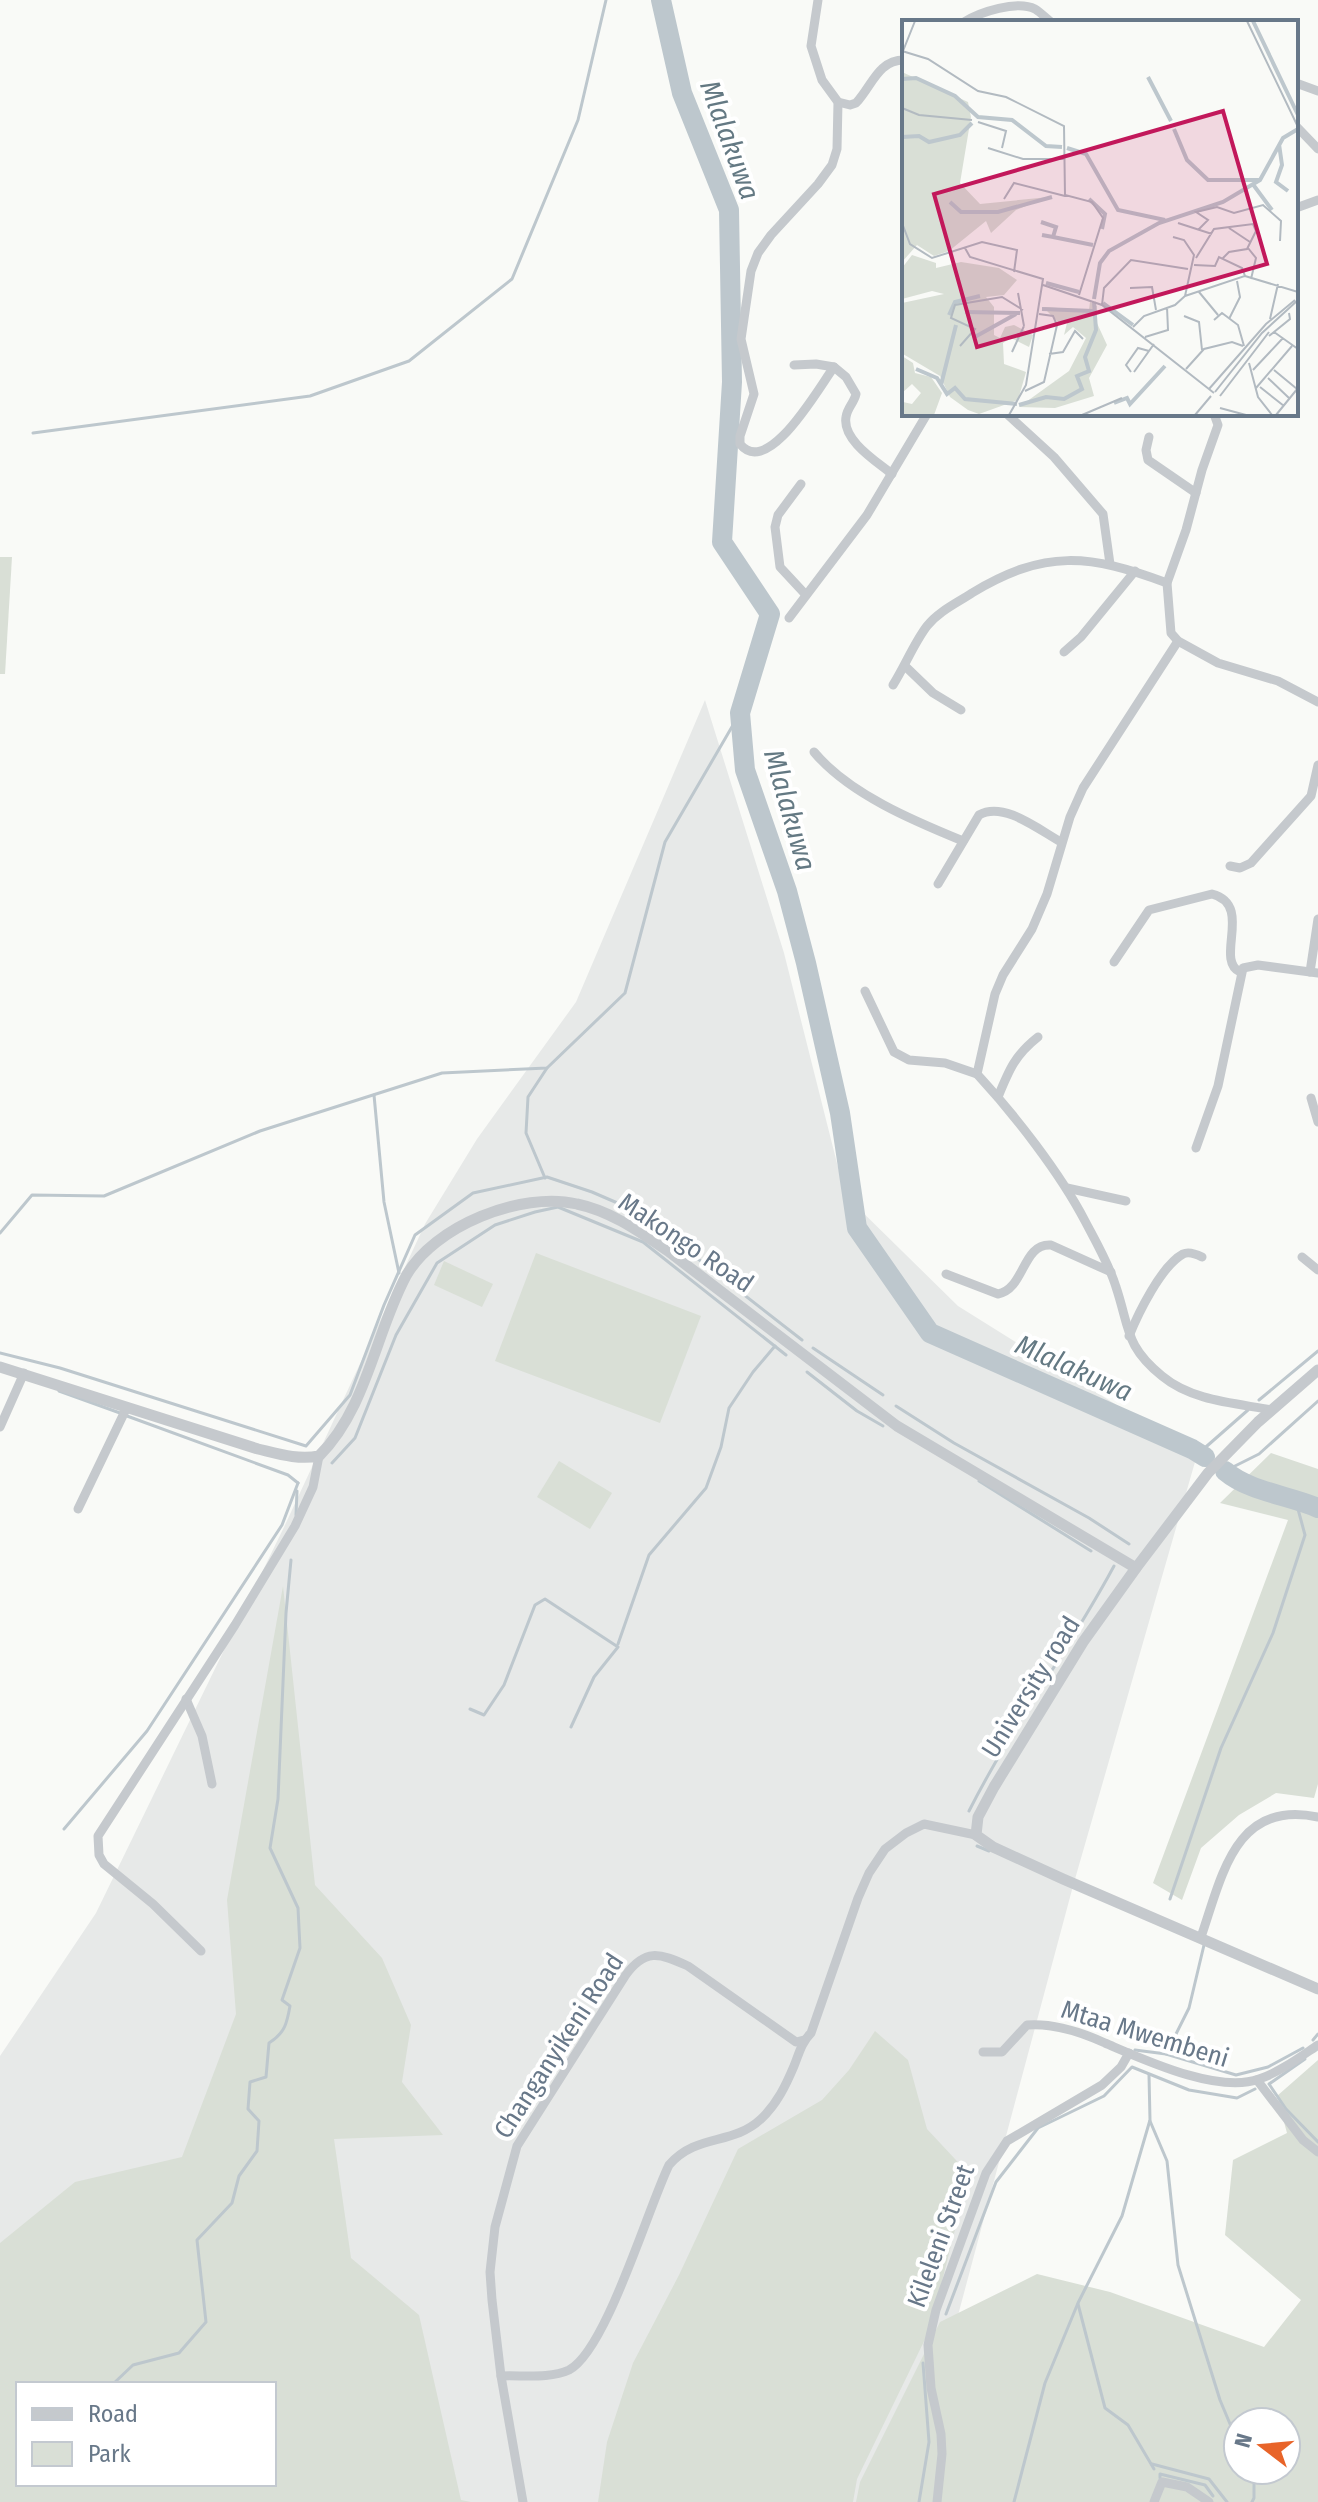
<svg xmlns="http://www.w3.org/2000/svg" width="1318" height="2502" font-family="'Fira Sans Condensed',sans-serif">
	<rect width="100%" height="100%" fill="#f9faf7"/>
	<!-- built -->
	<path fill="#e7e9e8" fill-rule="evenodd" d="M705,700L784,953L845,1195L958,1306L1197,1455L1073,1886L908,2502H0V2056L96,1913L285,1525L425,1224L477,1139L576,1002ZM18,2384H274V2484H18Z"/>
	<!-- green -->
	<g fill="#d9dfd6" fill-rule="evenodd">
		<polygon points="0,557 12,557 5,674 0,674"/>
		<polygon points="536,1253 701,1316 660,1423 495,1361"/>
		<polygon points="444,1261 493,1284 482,1307 434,1285"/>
		<polygon points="1271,1453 1318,1469 1318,1784 1314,1798 1276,1793 1239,1815 1201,1848 1182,1900 1153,1883 1288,1520 1220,1503"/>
		<polygon points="559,1461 612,1493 590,1529 537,1497"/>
		<path d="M283,1586L315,1885L382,1958L411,2025L402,2082L443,2135L334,2139L351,2258L419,2315L461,2500L471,2502H0V2243L75,2182L182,2157L236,2014L227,1900ZM18,2384H274V2484H18Z"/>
		<polygon points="875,2031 908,2060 927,2129 969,2174 930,2329 857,2479 853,2502 598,2502 607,2442 633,2363 679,2275 738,2149 822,2100 849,2070"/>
		<path d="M1318,2060V2502H856L860,2482L940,2322L1037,2274L1110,2292L1264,2347L1301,2300L1225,2235L1233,2160L1287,2133L1277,2096ZM1238,2422H1286V2470H1238Z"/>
	</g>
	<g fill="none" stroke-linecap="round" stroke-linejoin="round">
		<!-- stream -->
		<g stroke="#bdc7cd" stroke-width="3">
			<polyline points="33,433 310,396 409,361 512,279 578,120 606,0"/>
			<polyline points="374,1095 384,1202 399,1273"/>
			<polyline points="545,1178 526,1133 528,1097 547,1068"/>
			<polyline points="0,1233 32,1195 104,1196 260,1131 442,1073 547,1068 625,993 665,842 740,713"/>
			<polyline points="670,1237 802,1340"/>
			<polyline points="813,1348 883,1395"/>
			<polyline points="0,1353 60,1368 306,1446 350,1395 384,1305 415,1235 473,1193 547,1177 592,1192 629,1208 665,1233"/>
			<polyline points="807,1372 857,1411 883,1426"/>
			<polyline points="59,1391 120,1413"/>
			<polyline points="1259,1400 1318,1351"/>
			<polyline points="896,1406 954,1443 1089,1518 1129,1544"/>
			<polyline points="127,1416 288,1475 298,1483"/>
			<polyline points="1199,1453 1248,1410"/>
			<polyline points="332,1463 355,1438 396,1335 437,1263 495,1225 535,1212 558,1207 643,1242 786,1355"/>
			<polyline points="1225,1471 1259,1454 1318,1401"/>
			<polyline points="979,1481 1091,1551"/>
			<polyline points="296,1515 297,1491"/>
			<polyline points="618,1644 649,1555 706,1488 721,1447 729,1408 753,1372 775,1346"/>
			<polyline points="470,1709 484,1715 504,1685 535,1605 545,1599 618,1647 594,1677 571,1727"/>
			<path d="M969,1811C1012,1726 1069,1650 1114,1566"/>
			<polyline points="64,1829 147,1731 282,1525 298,1483"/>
			<polyline points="977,1846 989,1851"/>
			<polyline points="1170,1899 1221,1748 1273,1633 1305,1535 1295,1498"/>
			<polyline points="1313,2040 1318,2034"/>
			<polyline points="1135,2050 1166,2054 1236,2075 1268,2067 1303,2048"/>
			<polyline points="1166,2054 1189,2008 1204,1945"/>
			<polyline points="1305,2059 1269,2084 1286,2109 1318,2142"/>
			<polyline points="1150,2121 1167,2161 1178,2265 1220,2400 1238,2443"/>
			<polyline points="1078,2304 1105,2408 1128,2425 1154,2469"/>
			<polyline points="946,2314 996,2182 1038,2128 1104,2096 1132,2067 1189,2090 1237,2098 1255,2089"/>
			<path d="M113,2384L133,2365L179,2353L206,2322L197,2240L232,2203L239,2176L257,2151L259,2121L248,2109L250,2082L266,2077L269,2043C285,2033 287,2023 290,2006L282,2000L300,1948L298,1908L270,1848L278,1799L286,1613L291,1560"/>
			<polyline points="1152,2464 1209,2479 1227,2502"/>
			<polyline points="1160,2478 1160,2474 1205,2485 1213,2496"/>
			<polyline points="919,2502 929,2442 923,2363"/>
			<polyline points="1014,2502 1045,2383 1078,2303 1122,2216 1150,2120 1149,2075"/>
			<polyline points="1252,2502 1254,2498 1254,2470"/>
		</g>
		<!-- river -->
		<g stroke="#bdc7cd" stroke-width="20">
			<polyline points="661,0 682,93 729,210 732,382 722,542 770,614 740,713 745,770 787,891 806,963 840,1113 857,1228 930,1333 1192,1449 1205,1457"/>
			<path d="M1225,1471C1250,1492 1288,1495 1318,1508"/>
		</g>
		<!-- minor -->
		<g stroke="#c5c9cd" stroke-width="9">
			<path d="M818,0L811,46L822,80L838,102L837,149L832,165L818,184L771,235L758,253L751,271L741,339L754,394L740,436V444C768,479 819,387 834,367L846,377L856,394C854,403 847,408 846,417C842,440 876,461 892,474"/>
			<path d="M964,22C980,12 1017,0 1035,9C1040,12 1046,18 1051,22"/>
			<polyline points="1296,83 1318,91"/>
			<path d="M838,102L850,105L856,103C872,86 878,60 904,60"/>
			<polyline points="1296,126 1318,149"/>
			<polyline points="1296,208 1318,200"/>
			<polyline points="794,365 816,364 834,367"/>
			<polyline points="1007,414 1054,457 1103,514 1110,564"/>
			<polyline points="1214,414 1218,425 1202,470 1186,530 1167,583 1171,633 1178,641 1218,663 1278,681 1318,702"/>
			<polyline points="1149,437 1146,450 1148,460 1196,493"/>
			<polyline points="801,484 778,515 775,527 780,567 806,595"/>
			<polyline points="789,618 867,515 927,414"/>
			<path d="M1178,641L1083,788L1070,817L1047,894L1032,929L1003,975L995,994L977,1074C1014,1114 1060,1173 1085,1221C1096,1242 1109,1264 1116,1287C1130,1329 1125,1346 1162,1376C1192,1401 1235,1403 1272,1410"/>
			<polyline points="1064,652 1081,637 1135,571"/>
			<polyline points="905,666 933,693 961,710"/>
			<path d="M893,685C905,666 914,643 927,626C939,611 957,603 972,593C1045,549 1089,554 1167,583"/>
			<path d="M814,752C849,794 914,821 963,841"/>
			<polyline points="1230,866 1240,868 1251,863 1311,796 1318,765"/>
			<path d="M938,884L979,815C1004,801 1039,830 1061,842"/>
			<path d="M1114,962L1149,910L1212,894C1254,905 1214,960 1240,972"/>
			<polyline points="1310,972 1318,919"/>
			<polyline points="865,991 894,1052 909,1060 945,1063 977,1074"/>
			<path d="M998,1097C1009,1070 1015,1055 1038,1037"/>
			<polyline points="1311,1098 1318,1122"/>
			<polyline points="1196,1148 1218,1086 1243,968 1258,965 1318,973"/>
			<polyline points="1067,1188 1126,1201"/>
			<polyline points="1302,1257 1318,1270"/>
			<path d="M946,1274L998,1294C1025,1289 1022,1243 1051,1245L1111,1272"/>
			<path d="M1129,1336C1138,1314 1161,1266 1183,1254C1189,1251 1196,1254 1202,1257"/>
			<polyline points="0,1427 24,1373"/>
			<polyline points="78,1509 127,1407"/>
			<polyline points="186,1699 202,1736 212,1784"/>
			<path d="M1201,1937C1222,1876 1235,1799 1318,1817"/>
			<polyline points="201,1951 153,1904 104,1864 99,1855 98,1836 235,1625 295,1526 313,1487 319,1456"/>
			<path d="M983,2052H1002L1027,2025C1054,2023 1081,2032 1105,2043C1145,2060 1218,2094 1259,2079C1280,2072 1300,2057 1318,2045"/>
			<polyline points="1257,2080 1303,2140 1318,2152"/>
			<path d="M501,2376C522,2375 550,2379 569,2370C606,2351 648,2208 669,2165C697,2133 732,2146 761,2119C777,2104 786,2085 794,2066C799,2054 801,2043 811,2033L858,1898L869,1873L885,1849L906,1833L924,1824L976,1835"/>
			<path d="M523,2502L501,2376L492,2300L490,2272L495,2227L517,2146L625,1976C645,1948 659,1953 688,1966L796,2042L804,2040"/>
			<polyline points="937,2502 942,2454 941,2434 931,2388 928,2345 936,2310 986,2173 1007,2141 1102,2085 1121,2067 1129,2053"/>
			<polyline points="1154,2502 1162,2482 1187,2487 1209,2502"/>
		</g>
		<!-- tertiary -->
		<g stroke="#c5c9cd" stroke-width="11">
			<path d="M0,1367L258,1449C279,1454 298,1460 319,1456C367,1408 375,1334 406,1276C434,1226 521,1191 577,1204C611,1211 640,1232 668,1251L897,1426L1136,1568"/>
			<polyline points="1318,1370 1258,1422 1208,1473 1136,1568 1083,1642 994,1787 978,1817 976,1835 993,1847 1063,1879 1318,1989"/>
		</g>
	</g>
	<g text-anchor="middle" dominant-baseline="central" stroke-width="8" stroke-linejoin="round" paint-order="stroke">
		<!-- street labels -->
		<g font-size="26" fill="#687889" stroke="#fff">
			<text transform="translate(686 1243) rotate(34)">Makongo Road</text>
			<text transform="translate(1031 1687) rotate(-58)">University road</text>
			<text transform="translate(1145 2034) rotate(17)">Mtaa Mwembeni</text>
			<text transform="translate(559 2046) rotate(-57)">Changanyikeni Road</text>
			<text transform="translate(941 2236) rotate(-70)">Kileleni Street</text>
		</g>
		<!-- water labels -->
		<g font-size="28" font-style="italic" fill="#647983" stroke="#fff">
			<text transform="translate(730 140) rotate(70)">Mlalakuwa</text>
			<text transform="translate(790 810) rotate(74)">Mlalakuwa</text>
			<text transform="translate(1074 1368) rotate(24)">Mlalakuwa</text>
		</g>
	</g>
	<!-- overview -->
	<g transform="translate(902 20)">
		<rect width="396" height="396" fill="#f9faf7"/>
		<path d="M0,52L66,82L69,97L58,163L78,184L147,177L114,190L89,213L84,201L47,231L32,236L15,225L0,242ZM10,235L34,243V248L59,242L97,248L115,260L102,275L84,277L92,287V315L98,318L103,307L112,305L131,315L127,327L109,318L101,323L102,344L124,352L116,380L77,394L66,390L48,377L38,356L1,334L0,283L42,274L30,271L0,279V248ZM188,282L195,286L194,301L205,325L187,358L192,376L153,388L117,387L167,351L184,318L171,307L162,315L165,303H157L141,287L187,290ZM0,336L11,343L13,353L29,357L40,373L32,395H2L1,382L10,384L19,373L10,364L0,373Z" fill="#d9dfd6"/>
		<path fill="none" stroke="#bdc7cd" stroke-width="4" d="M351,1L396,95M246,57L269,101M0,59L14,58L53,76L76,97L110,100L144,126L160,127M272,109L285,140L306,160H358M0,117L17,116L27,122L58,115L70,103M377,124L380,145L374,162L386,171M165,128L184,134L216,190L263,200M350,163L370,190M187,179L203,194L200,209M48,182L59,192H96L150,177M139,202L154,207L151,217L140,215M151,217L191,225M144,263L177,272M192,279L198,243L207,231L257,203L321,182L358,160L381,118L396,109M201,283L231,305M140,289L191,291M63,292L118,293M47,295L53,282L78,276M71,318L114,294M14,349L35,358L45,374L53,368L63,379L115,384M39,365L54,305M212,383L225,378L228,384L263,346M117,385L144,377L162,379L180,369L175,356L187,351L183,337L194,310L192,282"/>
		<path fill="none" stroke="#b2bac1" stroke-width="2" d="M345,1L396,107M0,31L26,39L76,71L104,77L162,106L163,175L190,182L201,198L177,275M1,31L13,1M0,88L17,95L70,100M76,102L104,111L100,128M86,128L121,139H163M102,179L112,163L163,176M0,203L8,224L30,238L80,222L115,230L112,252M276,203L310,214M327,208L348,222M296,210L306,200L294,192L315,187L332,193L361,185L379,201L378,221M63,228L68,237L141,259L124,365L107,395M346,228L354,238L349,259M294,238L312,209L351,204L354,211L345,229L327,232L320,239M343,256L396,272M141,265L200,285L312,373M228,268L250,267L254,290M297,272L316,295M116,273L122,306M283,276L343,256L340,248L317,237L313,246L292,245M200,285L202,268L229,240L286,249M282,296L297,302L300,330M327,299L338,277L335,261M368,299L376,264M312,300L320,293L336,305L342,326M231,307L242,296L273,285L283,276L292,235L282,220L271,217M372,312L396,329M367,316L388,299L387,293M243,317L266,310L265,287M58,326L73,309L49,298L53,285L100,277L121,290M110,332L122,306M147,334L161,332L173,311L181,319M347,343L356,377L370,395M284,349L302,329L330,322L341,326M351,350L381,318M372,350L395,369M229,352L224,345L236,328L247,331M232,352L252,324M366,358L387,378M358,367L382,386M354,368L390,326M307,369L364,304L393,280M123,371L142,362L155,305L151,296L137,294M313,372L360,313L396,280M318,376L367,312M318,388L344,395M180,395L220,378M293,395L309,376M374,395L396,368"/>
		<path fill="#c2185b" fill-opacity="0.15" stroke="#c2185b" stroke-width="4" d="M321,91L365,244L75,327L32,174Z"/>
		<rect width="396" height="396" fill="none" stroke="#687889" stroke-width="4"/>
	</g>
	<!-- legend -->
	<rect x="16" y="2382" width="260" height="104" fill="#ffffff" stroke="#c3c9d0" stroke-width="2"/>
	<rect x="32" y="2408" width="40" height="12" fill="#c5c9cd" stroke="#c3c9d0" stroke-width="2"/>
	<text x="88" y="2422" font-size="24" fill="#687889">Road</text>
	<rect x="32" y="2442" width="40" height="24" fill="#d9dfd6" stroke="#c3c9d0" stroke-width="2"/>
	<text x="88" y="2462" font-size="24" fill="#687889">Park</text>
	<!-- north arrow -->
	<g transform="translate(1262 2446) rotate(286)"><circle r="38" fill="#ffffff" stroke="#c3c9d0" stroke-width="2"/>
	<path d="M0-6L14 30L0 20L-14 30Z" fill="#e86429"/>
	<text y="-12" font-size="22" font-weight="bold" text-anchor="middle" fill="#687889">N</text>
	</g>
</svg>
